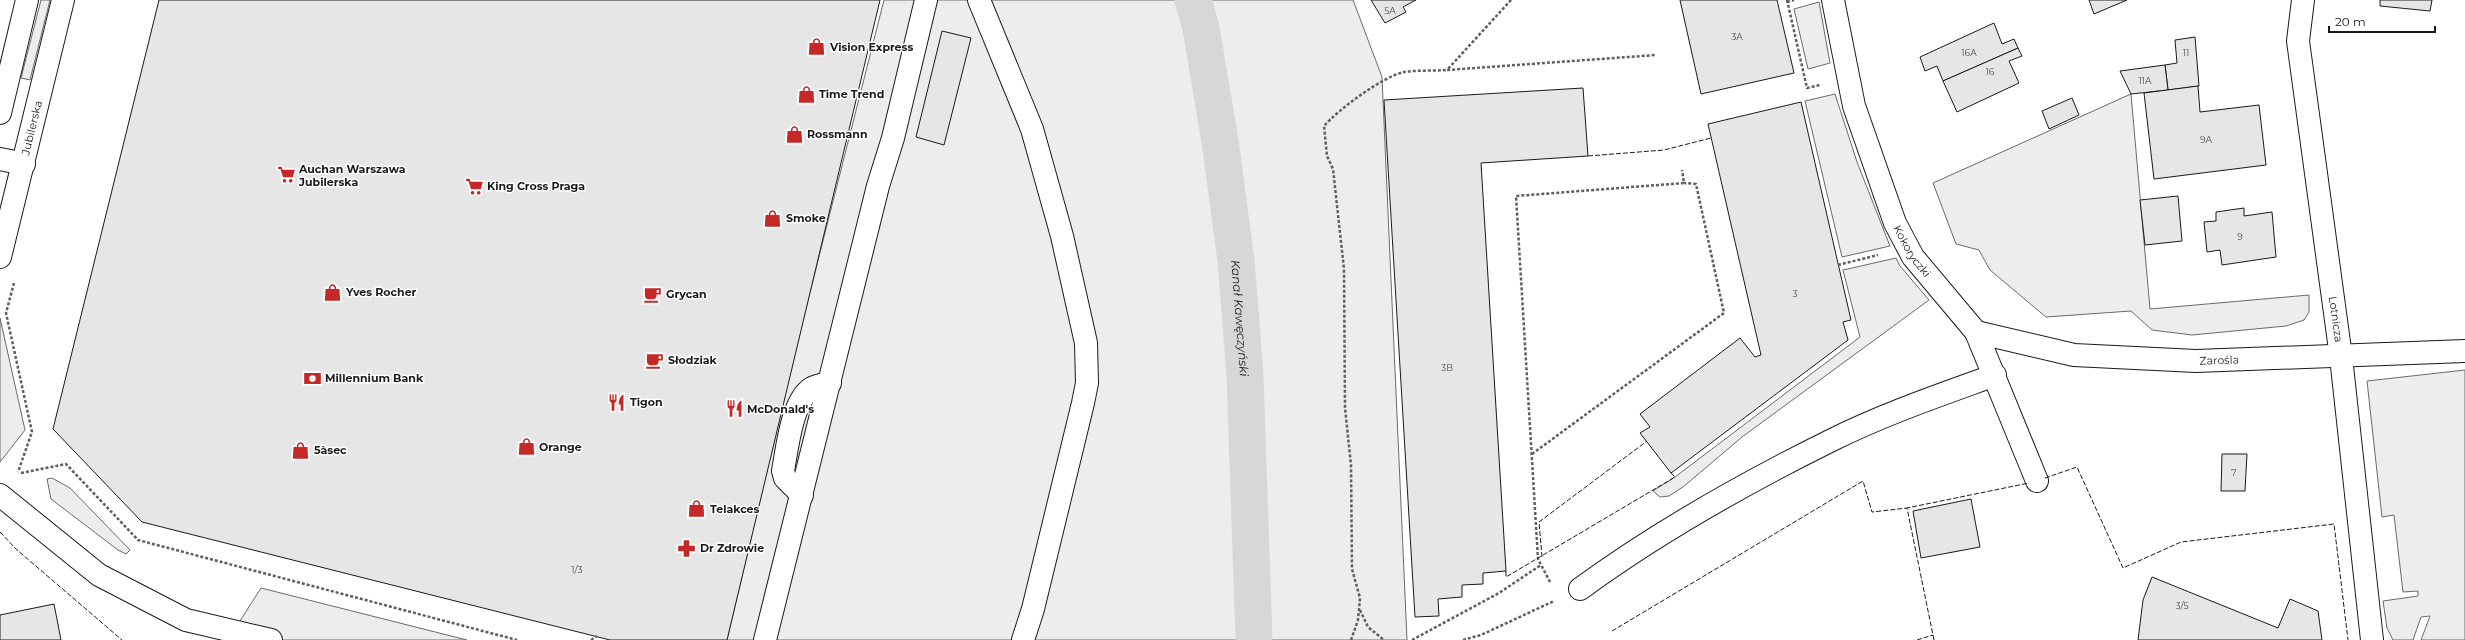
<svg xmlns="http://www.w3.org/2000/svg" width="2465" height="640" font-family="Montserrat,sans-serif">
	<rect width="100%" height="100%" fill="#fff"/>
	<!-- built -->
	<g fill="#ededed" stroke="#6a6a6a">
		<polygon points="41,0 50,0 30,80 21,78"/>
		<polygon points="884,0 1353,0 1382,77 1407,640 727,640 790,371"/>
		<polygon points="1819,2 1830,63 1808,69 1794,9"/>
		<polygon points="1835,94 1857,162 1890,246 1842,257 1805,101"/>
		<polygon points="2131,94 2150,309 2309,295 2309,312 2304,320 2286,326 2192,335 2152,330 2131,311 2046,317 1990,270 1979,250 1956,244 1933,183"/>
		<polygon points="1896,258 1900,266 1929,300 1742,437 1683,487 1669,496 1660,497 1653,491 1675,477 1860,337 1843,270"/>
		<polygon points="0,318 25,430 0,462"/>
		<polygon points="2465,370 2465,640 2421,640 2430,616 2421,617 2413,640 2393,640 2387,628 2383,601 2418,596 2418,591 2403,592 2394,515 2382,517 2367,381"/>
		<polygon points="52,478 70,488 130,550 126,554 118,550 51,499 47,479"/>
		<polygon points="261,588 467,640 234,640 238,624"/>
	</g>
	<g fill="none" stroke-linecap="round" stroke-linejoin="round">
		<!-- canal -->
		<path stroke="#d7d7d7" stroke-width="37" id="s1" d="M1193,0L1201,28L1220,141L1236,260L1245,375L1254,640"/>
	</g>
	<!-- building -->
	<g fill="#e6e6e6" stroke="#1a1a1a">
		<polygon points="159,0 880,0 727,640 610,640 142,522 53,429"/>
		<polygon points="1371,0 1416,0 1403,7 1406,12 1385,23"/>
		<polygon points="1680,0 1777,0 1794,73 1701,94"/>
		<polygon points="2089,0 2127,0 2094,14"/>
		<polygon points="2380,0 2432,0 2430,11 2380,6"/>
		<polygon points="1994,23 2002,44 2014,39 2018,48 1943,81 1937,66 1925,71 1920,57"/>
		<polygon points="942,31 971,38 944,145 916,137"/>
		<polygon points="2195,37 2199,86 2168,90 2165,65 2177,63 2175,40"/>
		<polygon points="2018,48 2022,56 2009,61 2019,83 1957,112 1943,81"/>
		<polygon points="2165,65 2168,90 2131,94 2120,71"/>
		<polygon points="2198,86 2200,112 2259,105 2266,165 2154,179 2144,93"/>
		<polygon points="1583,88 1588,156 1481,163 1506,571 1483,573 1483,584 1462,585 1462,597 1438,599 1439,616 1415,617 1384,100"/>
		<polygon points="2072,98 2079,115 2049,129 2042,111"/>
		<polygon points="1801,102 1851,320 1843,322 1848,340 1671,473 1640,433 1650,427 1640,414 1740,338 1755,357 1761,355 1708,124"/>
		<polygon points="2178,196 2182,241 2145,245 2140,200"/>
		<polygon points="2244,208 2244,216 2272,212 2276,257 2222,265 2220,250 2207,252 2204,222 2216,221 2216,212"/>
		<polygon points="2222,454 2247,454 2245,491 2221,491"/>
		<polygon points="1971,499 1980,547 1921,558 1913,511"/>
		<polygon points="2152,577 2278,628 2290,599 2318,611 2322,640 2138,640 2143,600"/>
		<polygon points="54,604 61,640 0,640 0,615"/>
	</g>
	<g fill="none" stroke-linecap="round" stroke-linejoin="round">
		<defs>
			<g id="minor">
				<polyline points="979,0 1032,129 1062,236 1086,343 1087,383 1083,403 1033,609 1023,640"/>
				<path id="s2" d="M1833,0L1854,106L1895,223L1913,257L1976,332L2037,481"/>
				<path id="s3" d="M2303,0L2298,41L2341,357L2372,640"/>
				<polyline points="0,113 27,0"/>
				<polyline points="0,159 24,164"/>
				<path id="s4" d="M0,257L63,0"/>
				<path id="s5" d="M1976,332L2074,355L2196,361L2465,351"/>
				<polyline points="0,495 99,575 186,620 271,640"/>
				<path d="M802,495L785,478L783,471C787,449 792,400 812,388C817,385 825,384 830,383"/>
				<path d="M1580,589C1658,532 1745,483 1832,440C1884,414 1940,395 1995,375"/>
				<polyline points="765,640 878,186 893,138 926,0"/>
			</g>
		</defs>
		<!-- minor casing -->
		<use href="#minor" stroke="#1a1a1a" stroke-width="24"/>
		<!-- path -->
		<g stroke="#5f5f5f" stroke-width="2.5" stroke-dasharray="3 2" stroke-linecap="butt">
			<polyline points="1511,0 1447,70 1656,55"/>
			<polyline points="1787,0 1807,88 1820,85"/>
			<polyline points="1787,2 1794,0"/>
			<polyline points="1838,265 1878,255"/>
			<polyline points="14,283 6,313 32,432 18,472"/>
			<polyline points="1532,454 1724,313 1696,184 1684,183"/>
			<polyline points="21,473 66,464 138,540 517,640"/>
			<polyline points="1550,582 1538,559 1516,196 1684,183 1682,170"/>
			<polyline points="1360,610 1368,627 1384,640"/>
			<polyline points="591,640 597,636"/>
			<path d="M1351,640L1358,620L1360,598L1352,569L1351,465L1345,408L1344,269L1333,169L1327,156L1324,126C1339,109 1382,77 1404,72C1418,70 1433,71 1447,70"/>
			<polyline points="1412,640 1499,593 1541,565"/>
			<polyline points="1463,640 1481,635 1554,601"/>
		</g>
		<!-- minor -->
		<use href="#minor" stroke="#fff" stroke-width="22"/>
		<!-- fence -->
		<g stroke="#1a1a1a" stroke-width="1" stroke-dasharray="5 2" stroke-linecap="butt">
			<polyline points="1588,156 1664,150 1711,138"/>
			<polyline points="2045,478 2077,467 2123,568 2181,542 2334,524 2348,640"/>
			<polyline points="0,532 16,549 122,640"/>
			<polyline points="1542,557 1539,522 1647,441"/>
			<polyline points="1506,571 1506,577 1675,477 1671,473"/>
			<polyline points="1612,631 1863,481 1872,512 1907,508"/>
			<polyline points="1917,640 1933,635"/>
			<polyline points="1934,640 1907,508 2029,483"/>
		</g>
	</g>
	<!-- icons -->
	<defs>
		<symbol id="shop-bare" viewBox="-9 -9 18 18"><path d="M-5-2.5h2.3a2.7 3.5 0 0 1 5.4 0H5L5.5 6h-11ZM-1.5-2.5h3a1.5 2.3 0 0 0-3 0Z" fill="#c62828" stroke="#fff" stroke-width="2.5" paint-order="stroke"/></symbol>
		<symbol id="supermarket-bare" viewBox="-9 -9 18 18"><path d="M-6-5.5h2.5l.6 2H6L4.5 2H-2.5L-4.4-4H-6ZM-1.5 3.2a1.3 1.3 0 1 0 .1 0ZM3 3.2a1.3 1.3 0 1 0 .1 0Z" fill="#c62828" stroke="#fff" stroke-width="2.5" paint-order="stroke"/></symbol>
		<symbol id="cafe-bare" viewBox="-9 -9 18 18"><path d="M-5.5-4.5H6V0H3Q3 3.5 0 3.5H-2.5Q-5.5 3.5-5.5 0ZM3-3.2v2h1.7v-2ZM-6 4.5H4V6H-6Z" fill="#c62828" stroke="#fff" stroke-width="2.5" paint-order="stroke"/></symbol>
		<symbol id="bank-bare" viewBox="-9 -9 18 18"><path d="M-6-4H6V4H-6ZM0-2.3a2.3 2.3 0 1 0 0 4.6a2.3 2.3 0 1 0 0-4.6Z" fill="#c62828" stroke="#fff" stroke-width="2.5" paint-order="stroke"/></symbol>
		<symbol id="restaurant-bare" viewBox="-9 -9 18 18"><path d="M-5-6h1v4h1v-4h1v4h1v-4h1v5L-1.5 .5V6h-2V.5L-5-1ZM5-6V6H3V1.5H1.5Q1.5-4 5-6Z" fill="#c62828" stroke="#fff" stroke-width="2.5" paint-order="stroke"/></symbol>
		<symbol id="pharmacy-bare" viewBox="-9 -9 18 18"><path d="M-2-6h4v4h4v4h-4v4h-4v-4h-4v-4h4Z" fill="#c62828" stroke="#fff" stroke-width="2.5" paint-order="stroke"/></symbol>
	</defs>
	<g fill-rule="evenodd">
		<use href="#shop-bare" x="804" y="34" width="25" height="25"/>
		<use href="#shop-bare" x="794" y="82" width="25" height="25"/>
		<use href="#shop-bare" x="782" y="122" width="25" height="25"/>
		<use href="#supermarket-bare" x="274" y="162" width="25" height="25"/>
		<use href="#supermarket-bare" x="462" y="174" width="25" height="25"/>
		<use href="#shop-bare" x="760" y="206" width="25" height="25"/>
		<use href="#shop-bare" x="320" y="280" width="25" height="25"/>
		<use href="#cafe-bare" x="640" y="282" width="25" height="25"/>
		<use href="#cafe-bare" x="642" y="348" width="25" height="25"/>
		<use href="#bank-bare" x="300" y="366" width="25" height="25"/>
		<use href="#restaurant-bare" x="604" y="390" width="25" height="25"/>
		<use href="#restaurant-bare" x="722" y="396" width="25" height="25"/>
		<use href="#shop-bare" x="514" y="434" width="25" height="25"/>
		<use href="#shop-bare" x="288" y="438" width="25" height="25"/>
		<use href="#shop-bare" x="684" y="496" width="25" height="25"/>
		<use href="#pharmacy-bare" x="674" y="536" width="25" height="25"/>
	</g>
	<g text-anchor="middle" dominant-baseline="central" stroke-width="3" stroke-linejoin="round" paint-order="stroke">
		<!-- number labels -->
		<g font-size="9" fill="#4d4d4d">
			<text x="1390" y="10">5A</text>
			<text x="1737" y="36">3A</text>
			<text x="1969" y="52">16A</text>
			<text x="2186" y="52">11</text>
			<text x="1990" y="71">16</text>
			<text x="2145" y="80">11A</text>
			<text x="2206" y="139">9A</text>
			<text x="2240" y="236">9</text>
			<text x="1795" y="293">3</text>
			<text x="1447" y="367">3B</text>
			<text x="2234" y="472">7</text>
			<text x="577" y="569">1/3</text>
			<text x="2182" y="605">3/5</text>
		</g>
		<!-- poi labels -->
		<g font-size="11" font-weight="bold" fill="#1a1a1a" stroke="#fff" text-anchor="start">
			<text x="830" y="47">Vision Express</text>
			<text x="819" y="94">Time Trend</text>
			<text x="807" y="134">Rossmann</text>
			<text x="299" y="169">Auchan Warszawa<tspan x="299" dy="13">Jubilerska</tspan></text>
			<text x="487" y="186">King Cross Praga</text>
			<text x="786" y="218">Smoke</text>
			<text x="346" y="292">Yves Rocher</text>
			<text x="666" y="294">Grycan</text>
			<text x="668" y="360">Słodziak</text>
			<text x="325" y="378">Millennium Bank</text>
			<text x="630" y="402">Tigon</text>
			<text x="747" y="409">McDonald's</text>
			<text x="539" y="447">Orange</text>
			<text x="314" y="450">5àsec</text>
			<text x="710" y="509">Telakces</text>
			<text x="700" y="548">Dr Zdrowie</text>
		</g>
		<!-- street labels -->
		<g font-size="11" fill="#1a1a1a" stroke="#fff">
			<text stroke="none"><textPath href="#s4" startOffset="133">Jubilerska</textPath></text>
			<text stroke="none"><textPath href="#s2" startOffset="265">Kokoryczki</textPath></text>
			<text stroke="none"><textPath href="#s3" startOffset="322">Lotnicza</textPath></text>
			<text stroke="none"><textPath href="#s5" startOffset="246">Zarośla</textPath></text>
		</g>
		<!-- water labels -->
		<g font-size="12" font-style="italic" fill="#1a1a1a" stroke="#fff">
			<text stroke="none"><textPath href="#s1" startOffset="322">Kanał Kawęczyński</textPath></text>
		</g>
	</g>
	<!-- scale -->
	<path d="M2329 26v6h106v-6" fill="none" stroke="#1a1a1a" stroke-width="2"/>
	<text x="2335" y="26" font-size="12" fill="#1a1a1a" stroke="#ffffff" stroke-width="3" paint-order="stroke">20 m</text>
</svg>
